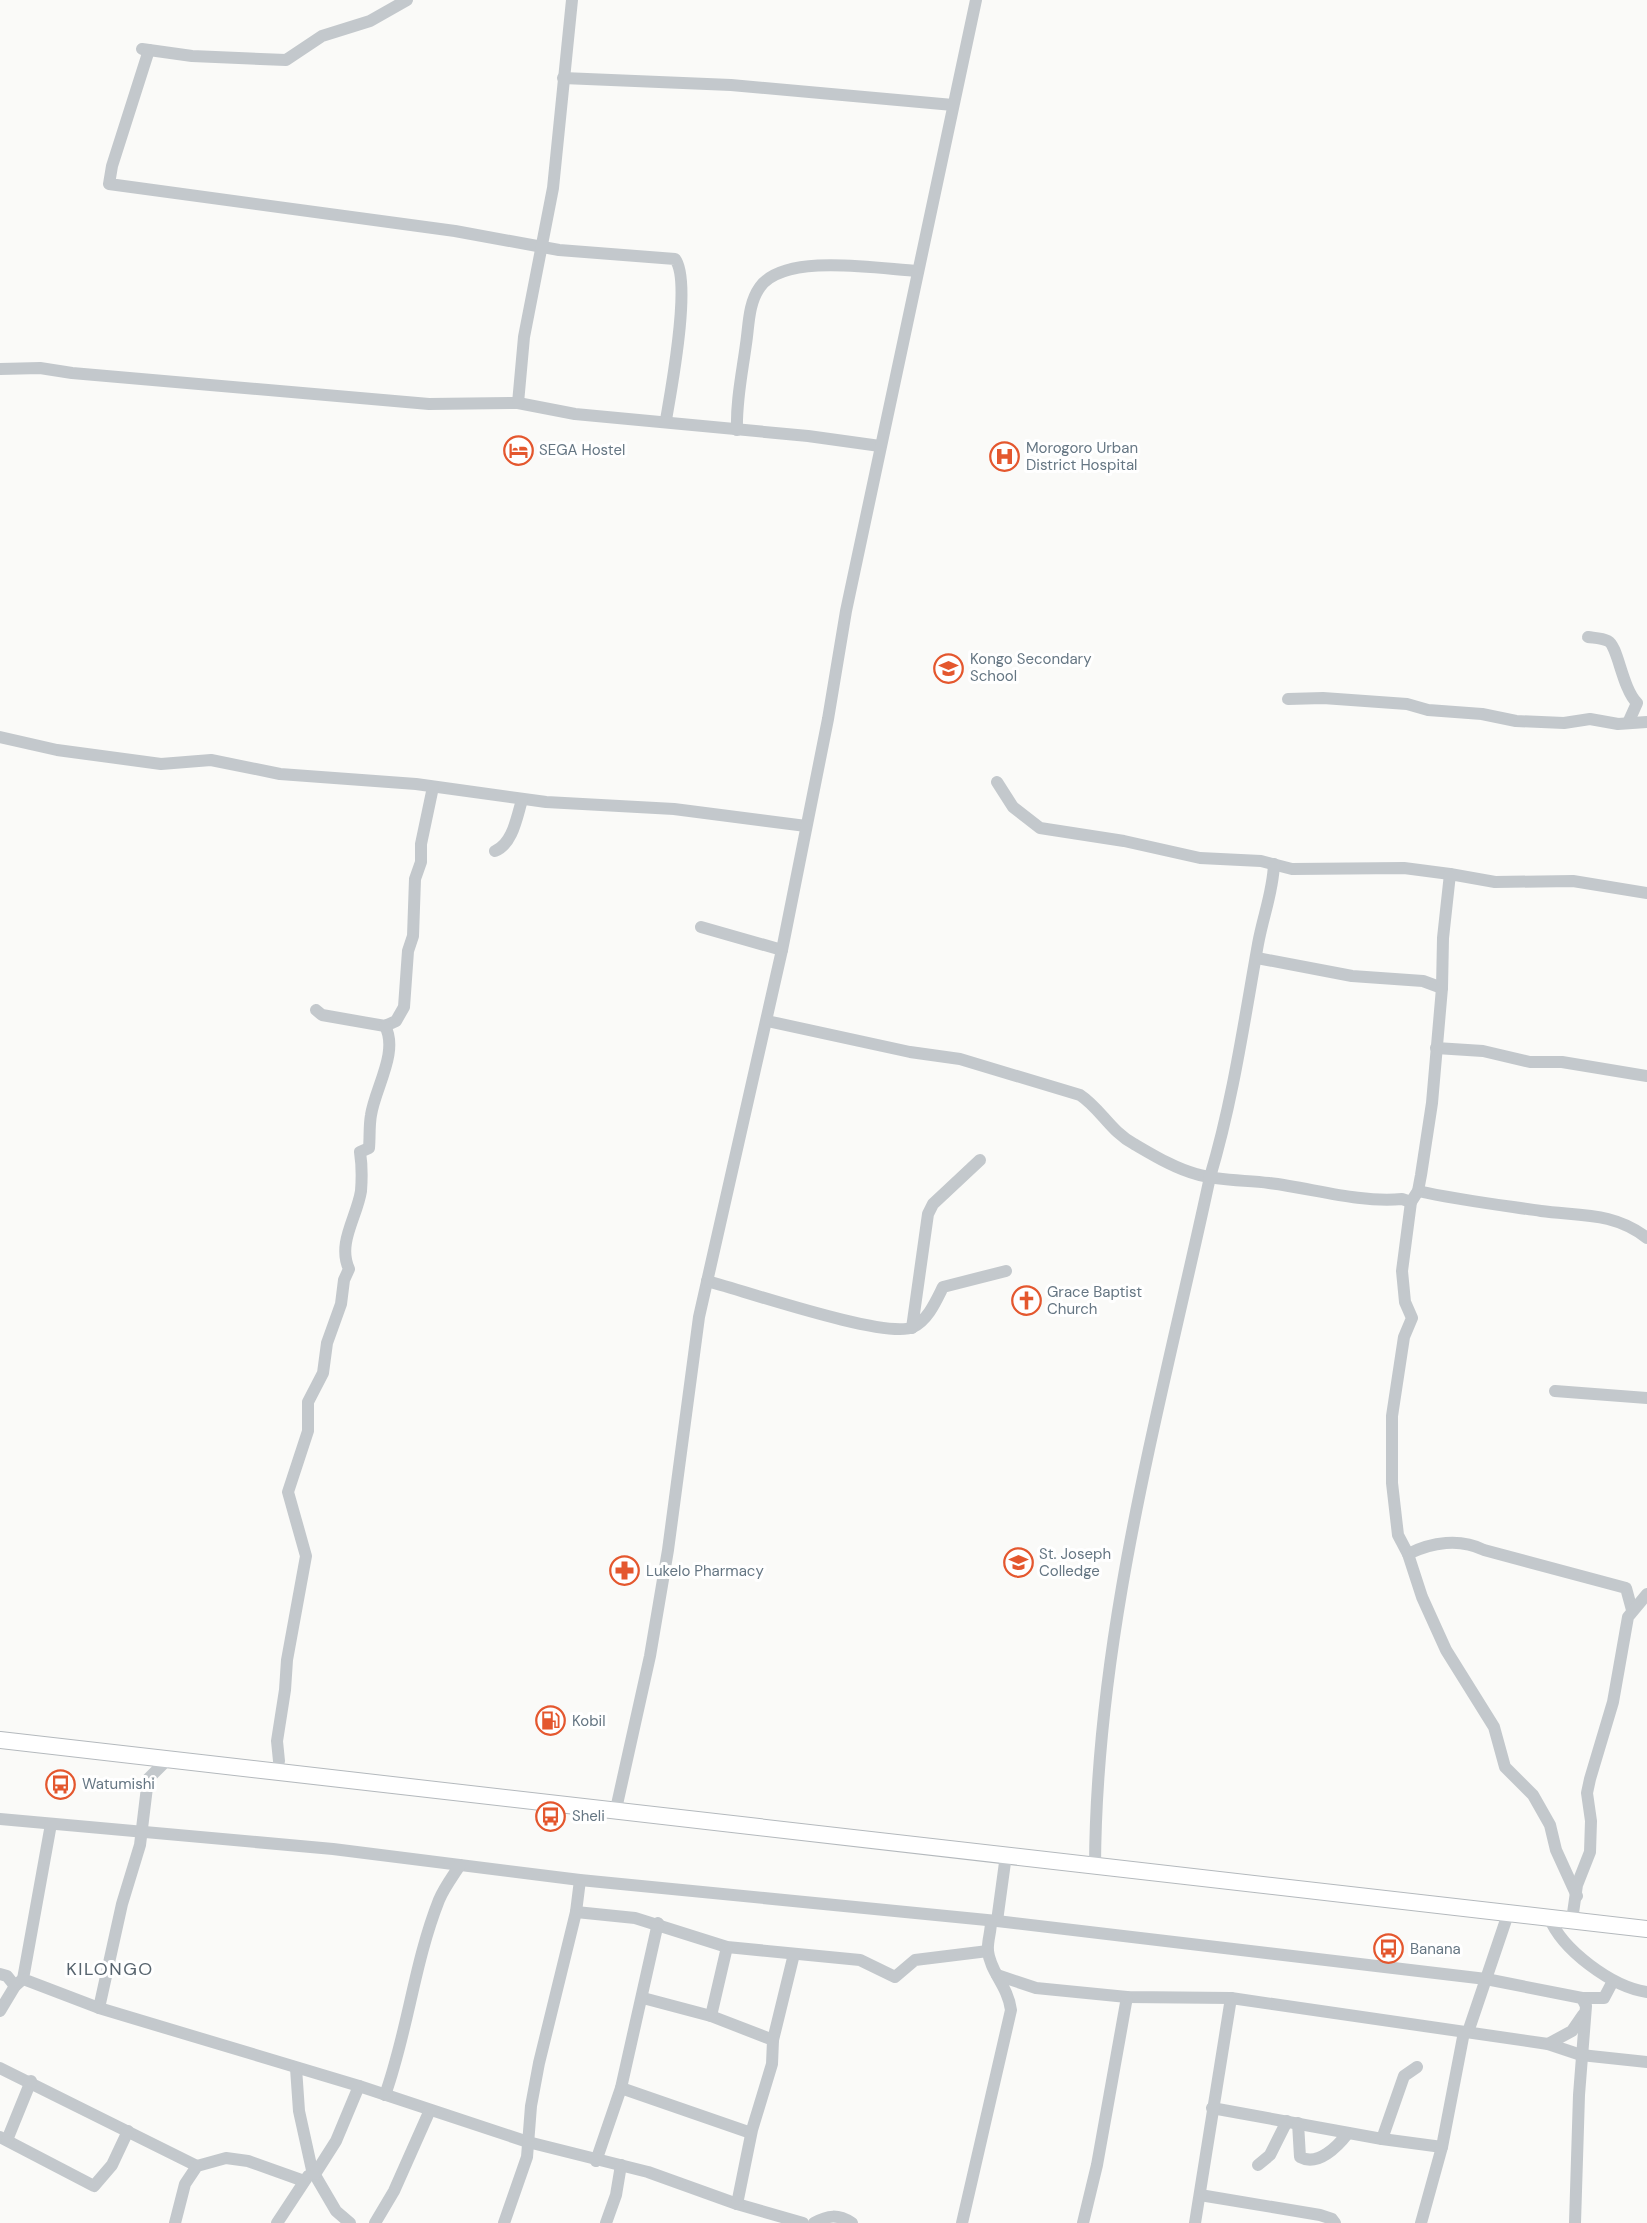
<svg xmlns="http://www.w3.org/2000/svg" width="1647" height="2223" font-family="'DM Sans',sans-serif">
	<rect width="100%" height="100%" fill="#fafaf8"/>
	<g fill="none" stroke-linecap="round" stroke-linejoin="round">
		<defs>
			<polyline id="highway" points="0,1740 1647,1929"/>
		</defs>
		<!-- highway casing -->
		<use href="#highway" stroke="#b4b9bd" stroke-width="18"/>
		<!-- minor -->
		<g stroke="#c3c8cc" stroke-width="12">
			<polyline points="142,49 192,56 286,60 322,36 370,21 407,0"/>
			<path d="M149,50L112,166L109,184L455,231L559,250L675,259C692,281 671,390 666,420"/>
			<polyline points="563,78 731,85 953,105"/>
			<polyline points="0,369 40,368 72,373 429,404 518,403 575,414 808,436 880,446"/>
			<polyline points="518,403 524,337 553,188 572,0"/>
			<path d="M737,430C736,401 742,374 746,344C749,325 748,304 760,287C785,252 880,269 918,271"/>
			<path d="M1588,637C1595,638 1602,638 1608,641C1618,646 1622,688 1637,703L1628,723"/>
			<polyline points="1288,699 1323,698 1407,704 1428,710 1482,714 1516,721 1564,723 1590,719 1618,724 1647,722"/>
			<polyline points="0,737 57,750 161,764 211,760 280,774 416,784 546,802 674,809 806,826"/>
			<polyline points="997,782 1013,807 1040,828 1124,841 1200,858 1261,861 1292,869 1404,868 1450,874"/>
			<path d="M495,851C513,844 517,816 522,800"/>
			<polyline points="701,927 782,950"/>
			<polyline points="1257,958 1352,976 1423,981 1442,988"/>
			<polyline points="316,1010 322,1015 385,1026 396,1021 404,1007 408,951 413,936 415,879 421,862 421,844 433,787"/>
			<path d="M767,1021L910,1052L960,1059L1080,1095C1100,1108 1111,1132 1134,1144C1153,1155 1174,1168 1196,1174C1219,1181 1245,1180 1269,1183C1312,1188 1358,1203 1402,1199L1411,1202"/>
			<polyline points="1436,1048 1483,1051 1530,1062 1562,1062 1647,1076"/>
			<path d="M1418,1191C1458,1200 1500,1205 1541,1211C1580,1216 1614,1212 1647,1238"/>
			<path d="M707,1281C742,1290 887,1340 913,1327C928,1320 936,1301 943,1287L1006,1271"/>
			<polyline points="912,1328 928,1214 933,1204 980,1160"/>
			<polyline points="1555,1391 1647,1398"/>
			<path d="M1408,1554C1432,1542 1460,1538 1484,1550L1626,1588L1632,1610"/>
			<path d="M279,1761L277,1741L285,1690L287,1660L306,1556L288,1492L308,1431V1402L323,1373L327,1343L341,1304L344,1280L349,1269C337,1243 357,1217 361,1191C362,1178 362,1165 360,1152L369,1148C370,1137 369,1126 371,1115C375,1088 399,1052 385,1026"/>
			<polyline points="616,1809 650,1656 668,1550 699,1317 782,950 828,719 846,611 976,0"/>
			<polyline points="0,1819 333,1849 580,1880 997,1921 1486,1979 1582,1998 1604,1998 1613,1981"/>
			<polyline points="51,1824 23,1979 99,2008 359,2086 528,2142 648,2172 737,2204 803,2223"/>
			<path d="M1095,1867C1096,1632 1161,1405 1210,1177C1233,1100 1244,1022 1258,944C1263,916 1273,892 1274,864"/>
			<polyline points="1577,1896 1556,1850 1550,1825 1533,1795 1505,1767 1494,1727 1446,1650 1422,1597 1408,1554 1398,1535 1392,1483 1392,1416 1404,1337 1412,1318 1405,1302 1402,1271 1411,1202 1418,1191 1421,1175 1432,1103 1442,988 1443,938 1450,874 1495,882 1573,881 1647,893"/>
			<polyline points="576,1912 635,1918 727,1947 860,1960 895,1977 915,1960 988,1951"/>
			<path d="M1549,1917C1562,1950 1612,1987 1647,1992"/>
			<polyline points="1572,1920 1577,1885 1590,1852 1591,1821 1587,1793 1590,1779 1613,1702 1628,1617 1647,1594"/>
			<polyline points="997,1921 1006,1855"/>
			<polyline points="0,1974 7,1976 15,1986"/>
			<polyline points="997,1975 1036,1988 1127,1997 1231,1998 1548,2044 1581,2055 1647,2062"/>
			<polyline points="643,1998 711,2016 773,2040"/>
			<polyline points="99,2008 122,1904 140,1845 148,1779 168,1759"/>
			<polyline points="0,2011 15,1986 23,1979"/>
			<polyline points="711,2016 727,1947"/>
			<polyline points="1468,2032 1508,1914"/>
			<polyline points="1548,2044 1572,2031 1583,2015"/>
			<polyline points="0,2068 197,2166"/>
			<polyline points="296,2068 299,2111 312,2170 336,2211 350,2223"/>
			<polyline points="621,2088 751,2133"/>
			<path d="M385,2095C408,2031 414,1963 439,1900C444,1888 453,1876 460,1865"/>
			<polyline points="1212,2108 1382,2139 1442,2147"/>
			<path d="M1298,2123L1300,2157C1318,2167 1338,2146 1348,2133"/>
			<polyline points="0,2137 94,2186 112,2165 128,2131"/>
			<polyline points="1382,2139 1404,2076 1417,2067"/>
			<polyline points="7,2140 31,2081"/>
			<polyline points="596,2161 621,2088 658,1923"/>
			<polyline points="1258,2165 1270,2155 1287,2121"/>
			<polyline points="315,2174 336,2141 359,2086"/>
			<polyline points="1200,2195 1320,2215 1332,2219 1335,2223"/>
			<polyline points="737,2204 752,2130 772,2064 773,2040 794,1954"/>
			<polyline points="175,2223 185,2184 197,2166 226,2158 248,2161 304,2181"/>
			<polyline points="277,2223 308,2176"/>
			<polyline points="375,2223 394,2191 430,2110"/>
			<polyline points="504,2223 527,2157 531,2106 539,2063 576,1912 580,1880"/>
			<polyline points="606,2223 616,2195 621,2165"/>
			<path d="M814,2223C828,2215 838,2214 852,2223"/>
			<path d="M962,2223L1011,2010C1008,1986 990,1972 988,1951C987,1942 991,1932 991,1922"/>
			<polyline points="1083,2223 1097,2165 1127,1997"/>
			<polyline points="1195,2223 1231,1998"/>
			<polyline points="1421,2223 1442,2147 1464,2032"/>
			<polyline points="1575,2223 1579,2095 1586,2006 1582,1998"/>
		</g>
		<!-- highway -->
		<use href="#highway" stroke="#fff" stroke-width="16"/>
	</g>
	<!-- icons -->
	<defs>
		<symbol id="hotel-ring" viewBox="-11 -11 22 22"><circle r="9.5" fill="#fff" stroke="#e4572e" stroke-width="1.5"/><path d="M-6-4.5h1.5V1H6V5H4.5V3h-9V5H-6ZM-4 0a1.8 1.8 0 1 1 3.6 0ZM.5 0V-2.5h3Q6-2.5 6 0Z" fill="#e4572e"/></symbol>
		<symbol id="hospital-ring" viewBox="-11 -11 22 22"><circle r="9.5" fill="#fff" stroke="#e4572e" stroke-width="1.5"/><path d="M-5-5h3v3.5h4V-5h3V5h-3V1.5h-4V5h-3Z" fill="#e4572e"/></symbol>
		<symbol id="school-ring" viewBox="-11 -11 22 22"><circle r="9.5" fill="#fff" stroke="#e4572e" stroke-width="1.5"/><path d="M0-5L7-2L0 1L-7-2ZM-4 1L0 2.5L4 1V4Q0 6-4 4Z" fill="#e4572e"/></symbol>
		<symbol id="church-ring" viewBox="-11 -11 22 22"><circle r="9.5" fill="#fff" stroke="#e4572e" stroke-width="1.5"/><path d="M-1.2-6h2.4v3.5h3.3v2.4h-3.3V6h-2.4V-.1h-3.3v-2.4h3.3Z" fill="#e4572e"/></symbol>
		<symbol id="university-ring" viewBox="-11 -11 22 22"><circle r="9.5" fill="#fff" stroke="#e4572e" stroke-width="1.5"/><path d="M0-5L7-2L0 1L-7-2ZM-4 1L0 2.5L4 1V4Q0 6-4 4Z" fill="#e4572e"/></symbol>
		<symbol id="pharmacy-ring" viewBox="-11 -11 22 22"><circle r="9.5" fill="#fff" stroke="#e4572e" stroke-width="1.5"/><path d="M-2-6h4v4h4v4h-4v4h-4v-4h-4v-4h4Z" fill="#e4572e"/></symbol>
		<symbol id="fuel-ring" viewBox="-11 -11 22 22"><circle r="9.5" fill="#fff" stroke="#e4572e" stroke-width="1.5"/><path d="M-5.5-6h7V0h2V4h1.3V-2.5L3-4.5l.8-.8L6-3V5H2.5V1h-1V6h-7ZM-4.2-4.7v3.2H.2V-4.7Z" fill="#e4572e"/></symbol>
		<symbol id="bus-ring" viewBox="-11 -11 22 22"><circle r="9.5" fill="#fff" stroke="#e4572e" stroke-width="1.5"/><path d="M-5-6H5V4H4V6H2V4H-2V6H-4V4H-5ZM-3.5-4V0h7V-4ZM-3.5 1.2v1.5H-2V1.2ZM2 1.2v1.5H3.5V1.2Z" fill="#e4572e"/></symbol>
	</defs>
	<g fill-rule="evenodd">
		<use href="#hotel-ring" x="502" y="434" width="33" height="33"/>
		<use href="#hospital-ring" x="988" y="440" width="33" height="33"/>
		<use href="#school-ring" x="932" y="652" width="33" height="33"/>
		<use href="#church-ring" x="1010" y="1284" width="33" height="33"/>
		<use href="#university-ring" x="1002" y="1546" width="33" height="33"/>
		<use href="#pharmacy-ring" x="608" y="1554" width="33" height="33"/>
		<use href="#fuel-ring" x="534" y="1704" width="33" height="33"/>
		<use href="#bus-ring" x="44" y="1768" width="33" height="33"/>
		<use href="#bus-ring" x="534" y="1800" width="33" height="33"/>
		<use href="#bus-ring" x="1372" y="1932" width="33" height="33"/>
	</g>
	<g text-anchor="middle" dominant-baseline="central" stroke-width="6" stroke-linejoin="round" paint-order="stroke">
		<!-- poi labels -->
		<g font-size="15" fill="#657683" stroke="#fff" text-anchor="start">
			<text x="1026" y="448">Morogoro Urban<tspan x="1026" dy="17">District Hospital</tspan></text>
			<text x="539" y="450">SEGA Hostel</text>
			<text x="970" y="659">Kongo Secondary<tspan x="970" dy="17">School</tspan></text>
			<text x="1047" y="1292">Grace Baptist<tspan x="1047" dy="17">Church</tspan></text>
			<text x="1039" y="1554">St. Joseph<tspan x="1039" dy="17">Colledge</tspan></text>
			<text x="646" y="1571">Lukelo Pharmacy</text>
			<text x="572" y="1721">Kobil</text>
			<text x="82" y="1784">Watumishi</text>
			<text x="572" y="1816">Sheli</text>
			<text x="1410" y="1949">Banana</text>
		</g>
		<!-- quarter labels -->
		<g font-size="18" letter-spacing="1.5" fill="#57646e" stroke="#fff">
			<text x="110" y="1969">KILONGO</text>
		</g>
	</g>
</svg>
